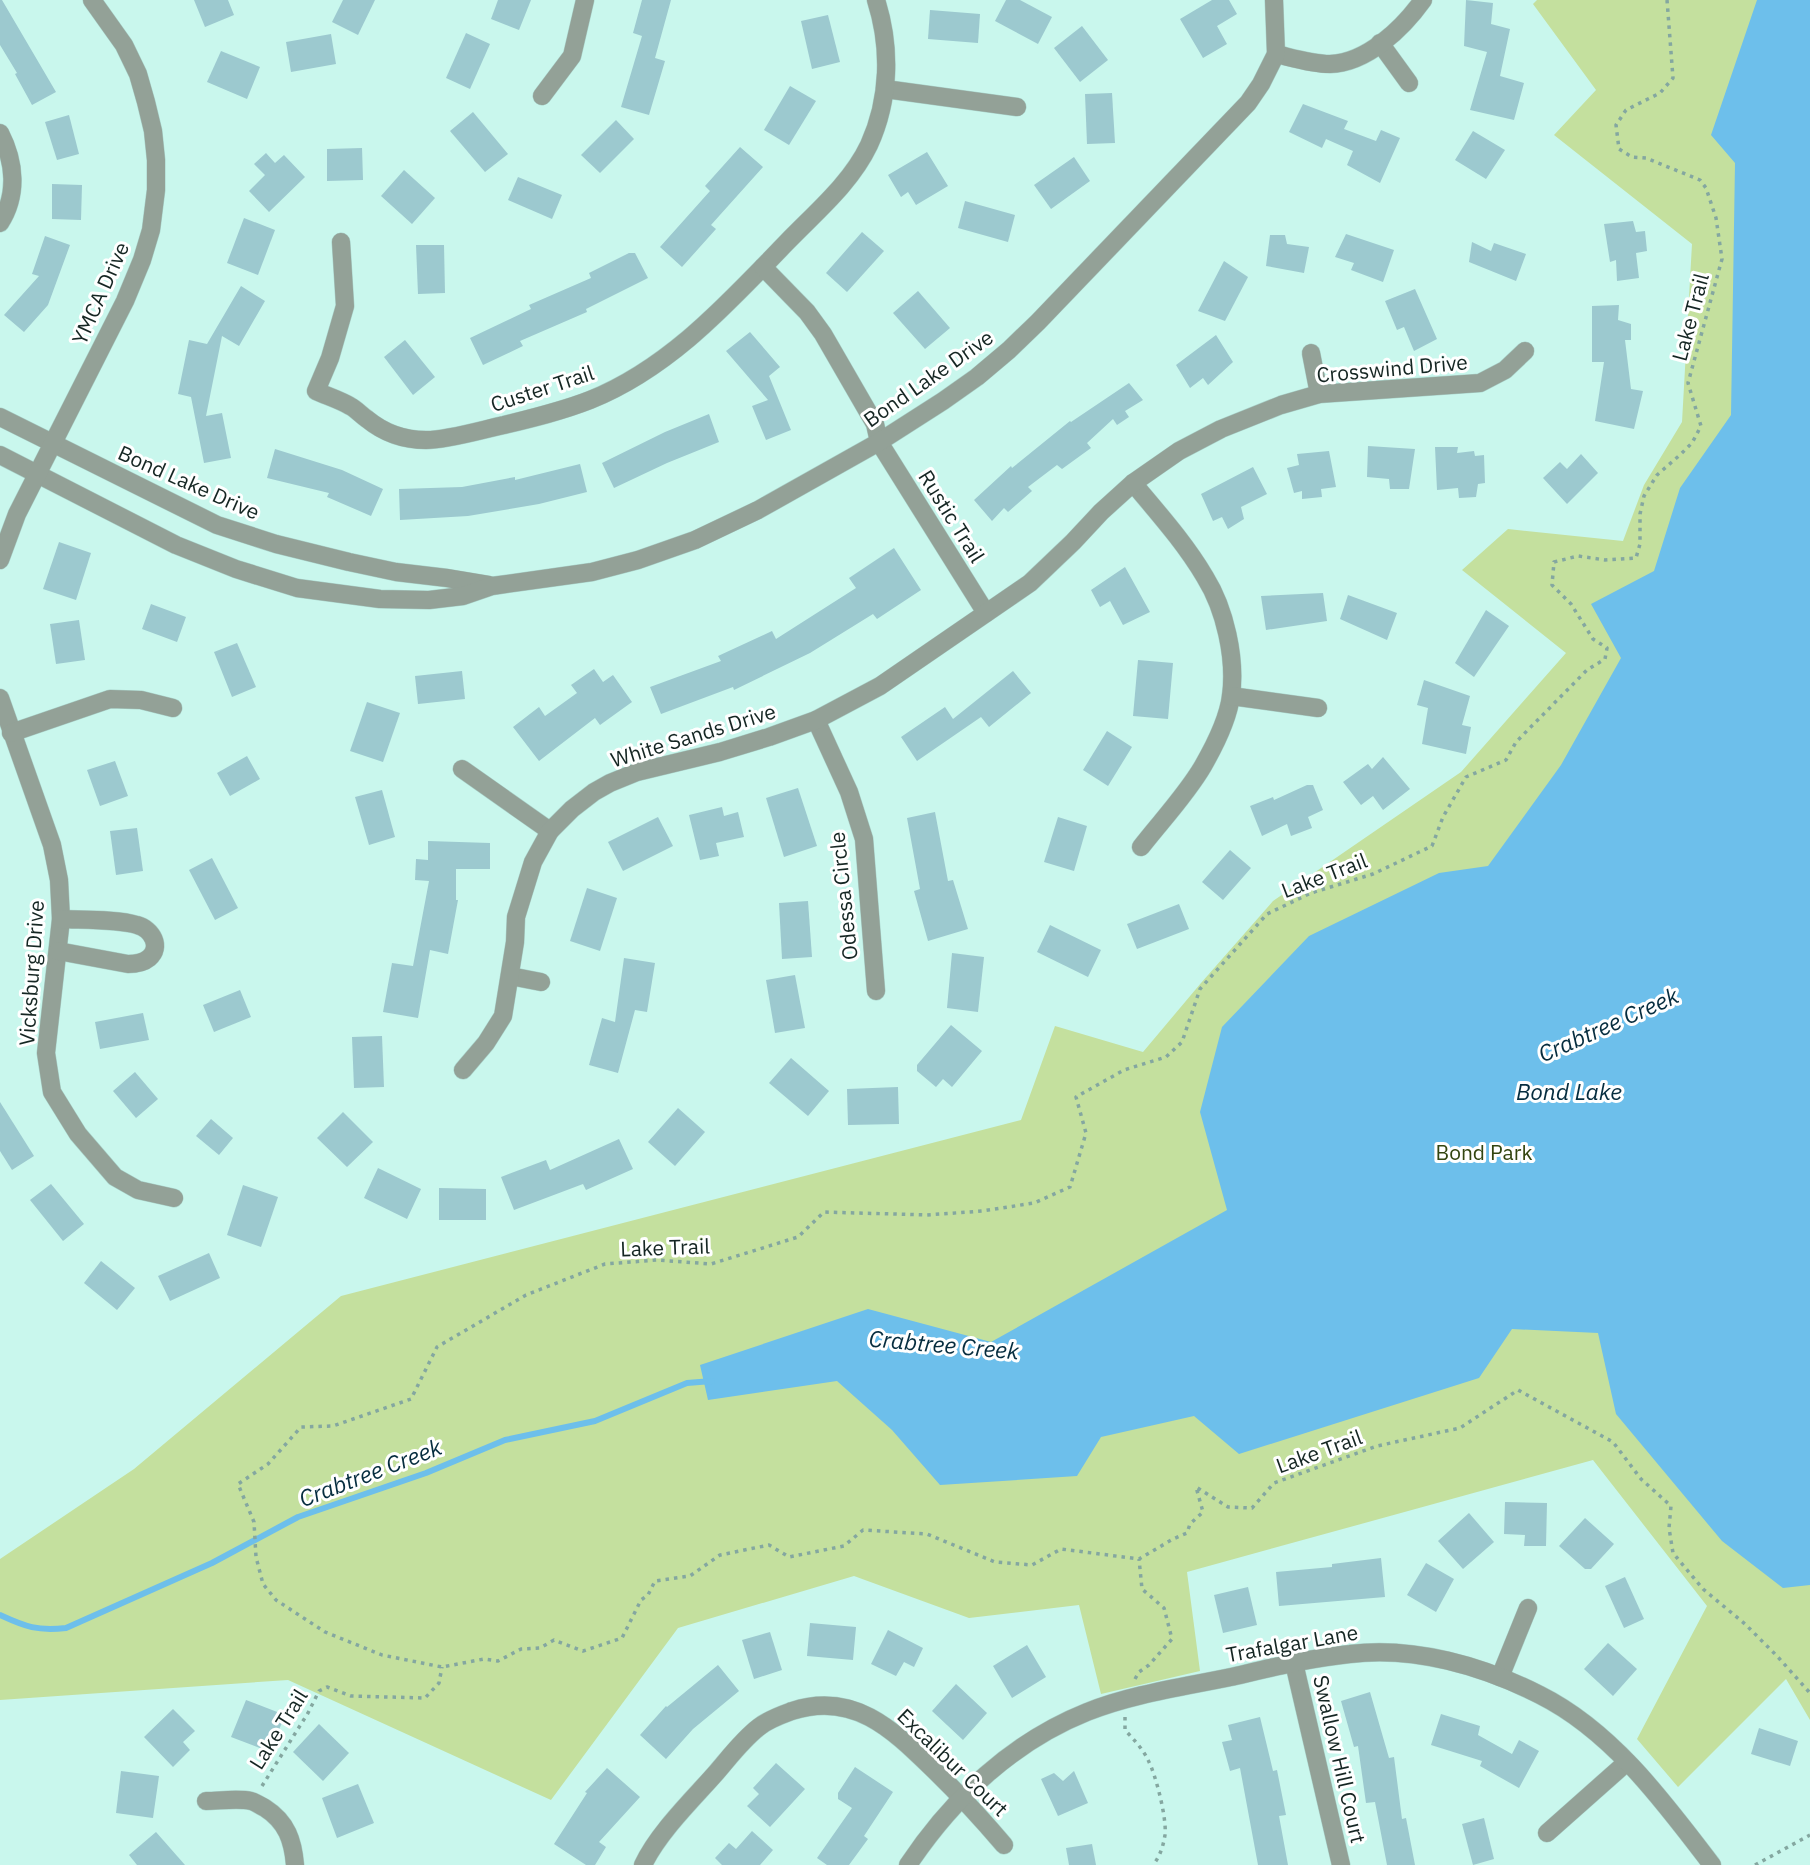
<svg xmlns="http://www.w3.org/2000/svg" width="1810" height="1865" font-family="'IBM Plex Sans',sans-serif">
	<rect width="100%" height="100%" fill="#c9f7ed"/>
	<!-- green -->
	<polygon fill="#c4e09e" points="1537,0 1810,0 1810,1720 1786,1679 1678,1787 1637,1739 1707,1606 1593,1460 1187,1572 1200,1671 1101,1694 1079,1605 969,1618 854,1576 678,1628 551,1800 288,1680 0,1700 0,1559 134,1469 341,1296 1021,1120 1055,1026 1143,1052 1201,983 1273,901 1461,772 1566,653 1462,570 1508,529 1623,541 1644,485 1682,422 1692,244 1554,135 1596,90 1533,4"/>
	<!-- water -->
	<polygon fill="#6dbfeb" points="1757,0 1810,0 1810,1585 1783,1588 1722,1541 1616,1414 1598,1333 1512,1329 1479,1378 1239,1454 1194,1416 1101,1437 1077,1476 940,1485 892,1430 837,1381 708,1400 700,1365 868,1309 991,1342 1227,1210 1200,1112 1222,1027 1309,936 1439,873 1488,866 1561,765 1621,658 1591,604 1654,571 1680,488 1731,415 1735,163 1711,135"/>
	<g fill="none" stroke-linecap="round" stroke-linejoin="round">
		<!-- stream -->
		<path stroke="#6dbfeb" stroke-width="6" d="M0,1615C26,1627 37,1631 66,1628L212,1563L298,1517L426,1473L505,1440L595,1421L687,1383L712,1381"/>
	</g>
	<!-- building -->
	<g fill="#9cc9cf">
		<polygon points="0,0 2,0 56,92 32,105 15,74 17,73 0,45"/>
		<polygon points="194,0 228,0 234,15 205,27"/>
		<polygon points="343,0 375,0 358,35 332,22"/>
		<polygon points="498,0 531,0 519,30 491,19"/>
		<polygon points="642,0 671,0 655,58 665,61 649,115 621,107 642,36 633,33"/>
		<polygon points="1006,0 1020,0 1052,17 1038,44 995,21"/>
		<polygon points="1212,0 1229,0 1237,14 1217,26 1227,44 1203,58 1180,19"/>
		<polygon points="1466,0 1493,3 1491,24 1510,29 1500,76 1524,83 1514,120 1470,110 1487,52 1464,46"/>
		<polygon points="930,10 980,14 978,43 928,39"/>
		<polygon points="828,15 840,62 812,69 801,21"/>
		<polygon points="1082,26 1108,60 1080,82 1054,48"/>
		<polygon points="466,33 490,44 470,89 446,78"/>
		<polygon points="331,34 336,64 291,72 286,42"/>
		<polygon points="221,51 260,67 247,99 207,82"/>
		<polygon points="790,86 816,101 789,145 764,130"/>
		<polygon points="1112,93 1115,143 1087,144 1085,94"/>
		<polygon points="1303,104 1348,121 1344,129 1376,141 1381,130 1400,138 1380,183 1347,165 1353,151 1326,139 1322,148 1289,132"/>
		<polygon points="473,112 508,154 485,172 450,131"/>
		<polygon points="69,115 79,154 57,160 45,122"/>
		<polygon points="616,120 634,139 600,173 581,155"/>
		<polygon points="1473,131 1505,150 1486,179 1455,160"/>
		<polygon points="740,147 763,167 711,225 716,229 682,267 660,247 710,191 705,186"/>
		<polygon points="362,148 363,180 327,181 327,149"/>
		<polygon points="927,152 948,186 916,205 908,192 901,197 888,175"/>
		<polygon points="266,153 275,163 284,155 305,177 269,212 249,191 265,175 254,164"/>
		<polygon points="1074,157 1090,181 1051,209 1034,185"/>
		<polygon points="404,170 435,198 412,224 381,196"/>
		<polygon points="518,177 562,195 552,219 508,200"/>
		<polygon points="52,184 82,185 81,220 52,219"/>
		<polygon points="965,201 1015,215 1008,242 958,228"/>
		<polygon points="244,218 275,230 258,275 227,263"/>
		<polygon points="1633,221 1636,232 1645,231 1647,251 1636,253 1639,278 1617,281 1616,260 1610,262 1604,224"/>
		<polygon points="862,232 884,251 847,292 826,273"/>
		<polygon points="1346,234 1394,250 1383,282 1351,270 1354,263 1335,257"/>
		<polygon points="1270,235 1285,235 1287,244 1309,247 1304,273 1266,266"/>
		<polygon points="45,236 70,245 48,305 24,332 4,315 39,276 32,274"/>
		<polygon points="1472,242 1491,251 1494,243 1526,254 1516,281 1469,262"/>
		<polygon points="416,245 444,245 445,293 418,294"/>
		<polygon points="629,253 635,253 648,278 586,309 587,312 520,341 523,346 483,365 470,338 531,309 529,305 591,278 589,273"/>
		<polygon points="1224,261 1248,277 1225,321 1198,311"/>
		<polygon points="241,286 265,301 239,346 222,336 206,416 222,413 231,458 204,463 191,397 178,394 189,340 207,344"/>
		<polygon points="1415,289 1437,339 1414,351 1404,327 1397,330 1385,301"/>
		<polygon points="918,291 950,328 925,349 893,313"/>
		<polygon points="1619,305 1618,320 1631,324 1631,340 1625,340 1631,389 1643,391 1634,429 1595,421 1604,362 1592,362 1592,306"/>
		<polygon points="750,332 780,367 769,376 791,430 766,440 752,406 768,400 726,351"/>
		<polygon points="1216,335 1233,362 1208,385 1203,378 1190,388 1176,365"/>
		<polygon points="405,340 435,377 413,395 384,357"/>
		<polygon points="1129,383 1143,400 1125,411 1129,417 1117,425 1113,419 1087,443 1091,448 1062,469 1057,465 1028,487 1032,491 1008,512 1004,508 992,521 974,500 1011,466 1012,468 1070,421 1071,422"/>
		<polygon points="709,414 719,442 667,463 614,488 602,463 665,432"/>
		<polygon points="1368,446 1415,449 1409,489 1390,489 1389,479 1367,477"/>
		<polygon points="1435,447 1458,447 1457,453 1474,451 1475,456 1484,455 1485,483 1478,484 1476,497 1459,498 1458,488 1437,490"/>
		<polygon points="275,449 342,470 383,489 371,516 327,497 329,493 267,478"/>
		<polygon points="1329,451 1336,487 1321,489 1322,497 1302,499 1302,491 1294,493 1287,468 1299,465 1297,454"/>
		<polygon points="1581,454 1598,473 1567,504 1543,478 1560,462 1567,469"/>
		<polygon points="580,464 587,492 539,504 468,516 400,520 399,489 462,487 515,477 515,480"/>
		<polygon points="1253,467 1267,494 1241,507 1244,519 1228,529 1222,517 1213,521 1201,494"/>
		<polygon points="59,542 91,553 76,600 43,589"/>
		<polygon points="894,548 921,590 877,619 873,614 810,653 734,690 733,687 661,714 650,687 721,661 718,656 772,631 776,639 856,588 849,578"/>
		<polygon points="1125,567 1150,612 1123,625 1110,601 1100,607 1091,590"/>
		<polygon points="1323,593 1327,621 1266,630 1261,596"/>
		<polygon points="1348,595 1397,613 1387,640 1340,619"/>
		<polygon points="151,604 186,617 177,642 142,629"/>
		<polygon points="1486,610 1509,626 1474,677 1455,663"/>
		<polygon points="79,620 85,660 56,664 50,624"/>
		<polygon points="237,643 256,687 232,697 214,652"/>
		<polygon points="1138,660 1173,663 1168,719 1133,716"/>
		<polygon points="594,669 603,682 613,675 632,702 600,725 595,718 539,761 513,727 539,707 545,716 577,693 571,685"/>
		<polygon points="462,671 465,699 418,704 415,676"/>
		<polygon points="1013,671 1031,693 989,727 981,717 917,761 901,737 945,707 953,719"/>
		<polygon points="1424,680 1470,696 1462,725 1471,727 1466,754 1422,744 1428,708 1417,705"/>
		<polygon points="367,702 400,713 383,762 350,751"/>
		<polygon points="1107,731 1132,747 1108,786 1083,770"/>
		<polygon points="247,756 260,779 230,796 217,773"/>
		<polygon points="1383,757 1410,789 1383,810 1373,796 1361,805 1343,782 1368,764 1372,769"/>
		<polygon points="115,761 128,796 100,806 87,770"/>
		<polygon points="1307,785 1313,785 1323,810 1308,817 1312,828 1291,836 1287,824 1262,836 1250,806 1273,797 1274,800"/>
		<polygon points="798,788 817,846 784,857 766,798"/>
		<polygon points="382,790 395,837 369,845 355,797"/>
		<polygon points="722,807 724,816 738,812 744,837 716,843 719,856 700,860 689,815"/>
		<polygon points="935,812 948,881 953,880 968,929 928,941 914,891 920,889 907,818"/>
		<polygon points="658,817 673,846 623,871 608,842"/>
		<polygon points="1058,817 1087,826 1074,871 1044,862"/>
		<polygon points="137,828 143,871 116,875 110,831"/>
		<polygon points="428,841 490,843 490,869 456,869 456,900 458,900 448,954 430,950 418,1018 383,1012 392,963 413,966 429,881 415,880 416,859 428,860"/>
		<polygon points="1230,850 1251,868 1223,900 1202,882"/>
		<polygon points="212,858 238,908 215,920 189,870"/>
		<polygon points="587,888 617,898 600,951 570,941"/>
		<polygon points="808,901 812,957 782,959 779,903"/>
		<polygon points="1179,904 1189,929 1137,949 1127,924"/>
		<polygon points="1050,925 1101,950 1088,977 1037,952"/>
		<polygon points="952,953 984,957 978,1012 947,1008"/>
		<polygon points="624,958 655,963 647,1012 635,1010 618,1073 589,1065 602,1018 615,1022"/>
		<polygon points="795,975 805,1028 775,1033 766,980"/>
		<polygon points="240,990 251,1017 214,1032 203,1005"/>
		<polygon points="143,1013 149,1040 100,1049 95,1022"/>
		<polygon points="951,1025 982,1051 952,1087 943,1079 936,1087 917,1071 917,1065"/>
		<polygon points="382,1036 384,1087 354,1088 352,1037"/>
		<polygon points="791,1058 829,1091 808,1116 769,1083"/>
		<polygon points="135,1072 158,1099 136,1118 113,1091"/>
		<polygon points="898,1087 899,1124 848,1125 847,1089"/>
		<polygon points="0,1102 34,1156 12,1170 0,1151"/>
		<polygon points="678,1108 705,1132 675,1166 648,1142"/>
		<polygon points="343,1112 373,1142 347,1167 317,1138"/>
		<polygon points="211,1119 233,1138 219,1155 196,1136"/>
		<polygon points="619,1139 633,1169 586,1190 583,1184 514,1210 501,1177 546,1160 550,1170"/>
		<polygon points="378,1168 421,1189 407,1219 364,1198"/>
		<polygon points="51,1184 84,1224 63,1241 30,1200"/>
		<polygon points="243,1185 278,1197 261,1247 227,1235"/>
		<polygon points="439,1188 486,1189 486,1220 439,1220"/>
		<polygon points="209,1253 220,1278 170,1301 158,1276"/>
		<polygon points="101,1261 135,1288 117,1310 84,1283"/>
		<polygon points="1505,1502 1547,1503 1546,1546 1524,1546 1525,1535 1504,1534"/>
		<polygon points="1469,1513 1494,1542 1463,1569 1438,1541"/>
		<polygon points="1585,1518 1614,1544 1591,1569 1585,1569 1559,1546"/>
		<polygon points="1381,1558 1385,1597 1279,1606 1276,1572 1332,1567 1332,1564"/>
		<polygon points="1426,1563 1454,1579 1436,1612 1407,1595"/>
		<polygon points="1625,1577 1644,1619 1624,1628 1605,1586"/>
		<polygon points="1248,1587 1257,1625 1223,1633 1214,1595"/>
		<polygon points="810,1623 856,1627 853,1660 807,1656"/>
		<polygon points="888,1630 923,1648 914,1667 904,1662 896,1676 871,1664"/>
		<polygon points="770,1632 782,1670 754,1679 742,1640"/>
		<polygon points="1608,1643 1637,1669 1613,1696 1584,1669"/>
		<polygon points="1027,1645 1046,1677 1012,1698 993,1666"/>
		<polygon points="718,1665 739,1691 693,1729 666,1759 640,1735 666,1706 667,1707"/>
		<polygon points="956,1684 987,1713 963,1740 932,1711"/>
		<polygon points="1370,1692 1389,1758 1394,1757 1402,1819 1406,1818 1415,1865 1387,1865 1375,1802 1366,1803 1358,1746 1354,1747 1341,1701"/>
		<polygon points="246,1700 285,1715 270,1752 231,1737"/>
		<polygon points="173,1709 195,1731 183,1742 190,1750 173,1767 144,1737"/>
		<polygon points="1441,1714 1480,1726 1478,1735 1512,1754 1519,1740 1539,1751 1519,1788 1480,1766 1482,1761 1431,1745"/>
		<polygon points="1260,1717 1273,1771 1277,1770 1286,1815 1279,1816 1288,1865 1258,1865 1240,1768 1230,1771 1222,1742 1232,1740 1228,1725"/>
		<polygon points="319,1724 349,1753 323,1781 293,1752"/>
		<polygon points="1759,1728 1798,1741 1790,1766 1751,1754"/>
		<polygon points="776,1763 805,1789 770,1827 747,1806 759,1794 753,1788"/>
		<polygon points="855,1767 893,1792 864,1836 868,1839 849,1865 827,1865 817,1858 852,1808 838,1799 838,1793"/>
		<polygon points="607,1768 640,1797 599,1842 606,1847 595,1865 586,1865 554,1844 587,1793 585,1792"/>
		<polygon points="121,1771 159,1776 153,1818 116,1813"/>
		<polygon points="1074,1771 1088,1803 1058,1816 1041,1779 1054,1773 1063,1781"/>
		<polygon points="358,1784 374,1823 337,1838 322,1798"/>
		<polygon points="1484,1818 1494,1859 1473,1865 1462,1824"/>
		<polygon points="752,1831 773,1850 760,1865 722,1865 715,1858 729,1843 736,1849"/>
		<polygon points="156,1832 185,1865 137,1865 129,1855"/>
		<polygon points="1092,1844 1096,1865 1069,1865 1066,1848"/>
	</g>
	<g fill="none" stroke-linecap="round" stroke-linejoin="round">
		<defs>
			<g id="street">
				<polyline points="1380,43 1409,83"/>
				<path d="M1276,54C1293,58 1312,64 1330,64C1367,63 1403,28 1423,0"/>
				<polyline points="885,89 1017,107"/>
				<polyline points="542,96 572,56 585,0"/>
				<path d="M0,133C15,162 18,195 0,223"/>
				<path d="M341,242L345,306L330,358L316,391C327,396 340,400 350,406C356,409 361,415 367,419C384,433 403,440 426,440C448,440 481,430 504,425C533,418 562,411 590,400C670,368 729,302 787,242C816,212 851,183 869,145C890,99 891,47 876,0"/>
				<polyline points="763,267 807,312 823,334 875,424 879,442 986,613"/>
				<polyline points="1311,353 1319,394"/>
				<polyline points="0,417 217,525 276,544 349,562 396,572 447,578 489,585"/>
				<polyline points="0,455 176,545 236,569 297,588 380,599 429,600 463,596 492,586 592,572 638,560 695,540 758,510 879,442 943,401 977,377 1009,350 1038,322 1248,103 1261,84 1276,54 1274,0"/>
				<path d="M1133,483C1158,513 1185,543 1205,577C1225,609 1236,658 1231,696C1228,720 1215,745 1203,766C1186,795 1162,820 1141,847"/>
				<polyline points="0,560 17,514 125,301 142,260 151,230 156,190 156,160 153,131 146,102 138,74 124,45 92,0"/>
				<polyline points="1231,696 1318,708"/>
				<polyline points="0,698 52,845 59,880 61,919 46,1053 52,1092 78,1134 115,1177 138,1190 174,1198"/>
				<polyline points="816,720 849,792 864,839 876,991"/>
				<polyline points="11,733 110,699 141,700 173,708"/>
				<polyline points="462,769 550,831"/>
				<path d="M58,951L128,964C136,964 143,963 149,958C162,947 152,929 137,925C118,919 82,920 61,919"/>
				<polyline points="510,976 541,982"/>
				<polyline points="463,1070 486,1043 503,1016 515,942 516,917 533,862 550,831 572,809 594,792 610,783 637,772 720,752 769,737 816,720 880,686 1030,583 1073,542 1101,512 1133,483 1179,451 1221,429 1281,405 1319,394 1480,383 1505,370 1525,351"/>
				<polyline points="1294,1663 1341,1865"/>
				<polyline points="1500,1677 1528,1608"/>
				<path d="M206,1801C219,1801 238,1798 251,1801C255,1802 261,1806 265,1808C287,1822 293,1841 295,1865"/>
				<polyline points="1547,1833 1627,1762"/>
				<path d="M643,1865C658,1833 692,1800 715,1774C729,1758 742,1740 759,1727C769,1719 781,1715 792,1711C853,1691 892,1729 931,1767C957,1792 981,1818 1004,1845"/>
				<path d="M908,1865C952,1799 1012,1742 1087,1712C1132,1694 1183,1687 1231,1677C1270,1668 1310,1658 1350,1654C1414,1646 1483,1666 1540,1695C1612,1731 1664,1802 1712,1865"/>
			</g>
		</defs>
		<!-- street casing -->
		<use href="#street" stroke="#a9d1c9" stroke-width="19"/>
		<!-- path -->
		<g stroke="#84a7a0" stroke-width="3.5" stroke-dasharray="3.5 5" stroke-linecap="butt">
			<polyline points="1667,0 1673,78 1660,93 1626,110 1616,125 1619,149 1632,157 1646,158 1700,180 1706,188 1716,218 1722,259 1688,383 1701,426 1692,443 1681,454 1657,475 1644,496 1640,514 1640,544 1636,558 1605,560 1578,556 1554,562 1552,585 1571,604 1593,639 1607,648 1605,659 1587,670 1516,742 1506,760 1466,777 1443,817 1432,846 1373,874 1311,893 1267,914 1200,989 1182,1042 1166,1057 1124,1070 1076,1097 1086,1133 1070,1187 1034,1203 982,1211 927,1215 824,1212 798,1237 711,1264 657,1260 605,1264 526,1295 437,1347 411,1399 333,1426 301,1427 268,1464 238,1484 254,1522 256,1557 263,1584 276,1600 325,1632 382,1655 442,1667 484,1659 498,1661 521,1649 540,1648 554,1640 583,1651 622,1638 641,1600 648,1595 655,1581 690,1576 720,1555 769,1545 789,1557 844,1546 863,1530 927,1534 995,1562 1032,1565 1061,1549 1139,1559 1173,1539 1187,1533 1190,1524 1203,1512 1196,1487 1228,1507 1252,1508 1274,1483 1377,1446 1460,1428 1518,1390 1613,1442 1641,1479 1671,1506 1669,1528 1673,1553 1703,1589 1745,1624 1777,1656 1810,1693"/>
			<polyline points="1135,1679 1139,1672 1149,1665 1172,1639 1164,1608 1142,1589 1139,1559"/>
			<path d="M1125,1717V1730C1134,1740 1143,1749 1148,1760C1156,1775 1167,1819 1165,1835C1163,1847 1160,1856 1153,1865"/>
			<polyline points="262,1786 308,1713 319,1691 327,1687 351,1696 425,1698 439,1683 442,1667"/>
			<polyline points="1755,1865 1810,1835"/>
		</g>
		<!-- street -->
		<use href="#street" stroke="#93a197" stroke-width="18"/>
	</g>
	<g text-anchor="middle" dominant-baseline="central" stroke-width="6" stroke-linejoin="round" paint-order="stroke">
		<!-- street labels -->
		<g font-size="21" fill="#152623" stroke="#fff">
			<text transform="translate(100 293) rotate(-66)">YMCA Drive</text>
			<text transform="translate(1690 317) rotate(-75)">Lake Trail</text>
			<text transform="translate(1392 368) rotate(-5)">Crosswind Drive</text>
			<text transform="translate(928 378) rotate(-35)">Bond Lake Drive</text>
			<text transform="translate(542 388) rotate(-18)">Custer Trail</text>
			<text transform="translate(189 482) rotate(24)">Bond Lake Drive</text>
			<text transform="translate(952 516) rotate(58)">Rustic Trail</text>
			<text transform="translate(693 735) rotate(-17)">White Sands Drive</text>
			<text transform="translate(1324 875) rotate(-21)">Lake Trail</text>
			<text transform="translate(843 896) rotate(-96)">Odessa Circle</text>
			<text transform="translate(31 973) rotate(-86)">Vicksburg Drive</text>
			<text transform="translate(665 1247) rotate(-2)">Lake Trail</text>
			<text transform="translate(1319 1451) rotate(-20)">Lake Trail</text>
			<text transform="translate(1292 1643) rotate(-10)">Trafalgar Lane</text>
			<text transform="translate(278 1729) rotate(-58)">Lake Trail</text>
			<text transform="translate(1340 1759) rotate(77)">Swallow Hill Court</text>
			<text transform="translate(953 1762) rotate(44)">Excalibur Court</text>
		</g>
		<!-- park labels -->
		<g font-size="21" fill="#324510" stroke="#fff">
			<text x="1484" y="1152">Bond Park</text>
		</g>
		<!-- water labels -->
		<g font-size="23" font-style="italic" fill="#062d3f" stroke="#fff">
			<text transform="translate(1608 1024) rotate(-24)">Crabtree Creek</text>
			<text x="1569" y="1091">Bond Lake</text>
			<text transform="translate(944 1344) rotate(5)">Crabtree Creek</text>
			<text transform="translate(370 1472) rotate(-21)">Crabtree Creek</text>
		</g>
	</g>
</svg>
